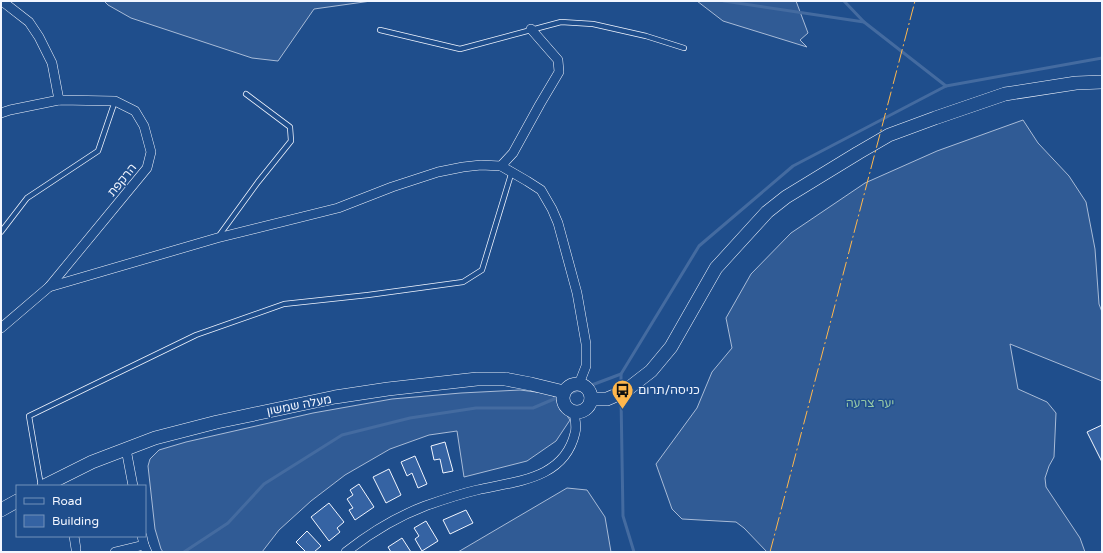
<svg xmlns="http://www.w3.org/2000/svg" width="1103" height="553" font-family="'Varela Round',Heebo,sans-serif">
	<rect width="100%" height="100%" fill="#1f4e8c"/>
	<!-- built -->
	<g fill="#305b95" stroke="#a8bbd7">
		<polygon points="104,1 371,1 314,9 278,61 252,58 131,18 108,5"/>
		<polygon points="697,1 796,1 808,33 800,40 807,47 723,21"/>
		<polygon points="1023,120 1038,143 1069,176 1086,202 1095,249 1099,304 1102,312 1102,381 1010,344 1018,389 1047,402 1056,413 1054,457 1049,466 1045,478 1046,487 1080,538 1085,552 767,552 744,528 736,522 682,519 672,509 656,464 697,408 712,372 732,348 726,318 751,274 791,233 865,183 937,151"/>
		<polygon points="520,390 552,394 570,420 556,441 527,461 464,477 457,431 429,435 390,449 345,475 311,501 279,530 262,552 163,552 161,549 155,529 148,466 150,459 159,450 186,442 313,413 392,399 461,393"/>
		<polygon points="567,488 587,490 605,517 611,552 458,552"/>
	</g>
	<g fill="none" stroke-linecap="round" stroke-linejoin="round">
		<!-- stream -->
		<g stroke="#446ba0" stroke-width="3">
			<polyline points="724,1 864,22"/>
			<polyline points="844,1 864,22 946,86"/>
			<polyline points="621,374 621,388"/>
			<polyline points="568,394 621,374 699,246 793,166 946,86 1102,58"/>
			<polyline points="621,397 623,516 634,552"/>
			<polyline points="184,552 228,523 264,484 342,435 410,418 476,408 533,408 561,396"/>
		</g>
	</g>
	<!-- building -->
	<g fill="#3563a3" stroke="#f2f6ff">
		<polygon points="1102,425 1102,462 1087,432"/>
		<polygon points="445,442 453,471 443,473 440,459 434,460 431,446"/>
		<polygon points="415,456 427,484 418,488 412,473 407,476 401,462"/>
		<polygon points="389,469 401,495 386,503 373,477"/>
		<polygon points="359,484 374,507 355,520 349,510 353,508 347,499 353,495 350,490"/>
		<polygon points="329,503 344,522 337,528 340,532 329,541 311,517"/>
		<polygon points="466,510 473,523 450,534 443,520"/>
		<polygon points="426,521 438,541 422,551 415,539 419,536 414,528"/>
		<polygon points="307,531 321,546 314,552 306,552 296,542"/>
		<polygon points="402,538 411,552 391,552 388,547"/>
	</g>
	<g fill="none" stroke-linecap="round" stroke-linejoin="round">
		<defs>
			<g id="lane">
				<polyline points="380,30 460,49 561,22 593,24 646,36 684,48"/>
				<polyline points="1,232 27,198 98,151 115,101"/>
				<polyline points="218,237 258,182 291,141 290,127 246,94"/>
				<polyline points="41,486 29,416 196,335 284,304 368,295 463,282 482,270 512,171"/>
			</g>
			<g id="street">
				<polyline points="2,1 29,22 39,37 52,63 59,100"/>
				<polyline points="1,113 10,110 59,100 115,101 135,111 144,126 151,152 147,168 49,287"/>
				<polyline points="501,166 513,153 540,104 559,72 558,60 531,29"/>
				<polyline points="1,328 49,287 217,238 338,208 392,187 438,172 463,167 481,165 501,166 527,181 541,190 552,209 558,223 577,293 586,344 586,366 579,384"/>
				<polyline points="126,449 133,486"/>
				<polyline points="74,536 76,549"/>
				<polyline points="142,536 144,545 147,552"/>
				<polyline points="115,552 144,545"/>
				<path d="M346,552C370,533 396,517 425,506C442,500 460,494 477,490C515,481 564,480 575,433C577,427 575,419 574,412"/>
			</g>
			<g id="secondary">
				<circle cx="577" cy="398" r="14"/>
				<polyline points="591,399 607,399 614,396 629,388 651,371 671,347 716,268 767,212 786,197 858,153 889,135 935,118 1005,94 1076,83 1102,82"/>
				<polyline points="44,486 92,462 155,438 217,422 335,397 388,389 477,379 505,379 531,384 564,392"/>
				<polyline points="1,510 17,501"/>
			</g>
		</defs>
		<!-- lane casing -->
		<use href="#lane" stroke="#f2f6ff" stroke-width="6"/>
		<!-- street casing -->
		<use href="#street" stroke="#f2f6ff" stroke-width="10"/>
		<!-- secondary casing -->
		<use href="#secondary" stroke="#f2f6ff" stroke-width="14"/>
		<!-- lane -->
		<use href="#lane" stroke="#1f4e8c" stroke-width="4.5"/>
		<!-- street -->
		<use href="#street" stroke="#1f4e8c" stroke-width="9"/>
		<!-- secondary -->
		<use href="#secondary" stroke="#1f4e8c" stroke-width="13"/>
		<!-- power -->
		<polyline stroke="#ffb74d" stroke-width="1" stroke-dasharray="14 3 2 3" stroke-linecap="butt" points="770,552 915,1"/>
	</g>
	<!-- icons -->
	<defs>
		<symbol id="bus-pin" viewBox="-11 -11 22 30"><path d="M0 17L-7.5 6A9.5 9.5 0 1 1 7.5 6Z" fill="#ffb74d" stroke="#1f4e8c"/><path d="M-5-6H5V4H4V6H2V4H-2V6H-4V4H-5ZM-3.5-4V0h7V-4ZM-3.5 1.2v1.5H-2V1.2ZM2 1.2v1.5H3.5V1.2Z" fill="#111"/></symbol>
	</defs>
	<g fill-rule="evenodd">
		<use href="#bus-pin" x="610" y="378" width="25" height="34"/>
	</g>
	<g text-anchor="middle" dominant-baseline="central" stroke-width="3" stroke-linejoin="round" paint-order="stroke">
		<!-- street labels -->
		<g font-size="12" fill="#f2f6ff" stroke="#1f4e8c">
			<text transform="translate(122 180) rotate(-51)">הרקפת</text>
			<text transform="translate(299 405) rotate(-11)">מעלה שמשון</text>
		</g>
		<!-- poi labels -->
		<g font-size="12" fill="#f2f6ff" stroke="#1f4e8c" text-anchor="start">
			<text x="638" y="390">כניסה/תרום</text>
		</g>
		<!-- park labels -->
		<g font-size="12" fill="#97c8a6" stroke="#1f4e8c">
			<text x="870" y="403">יער צרעה</text>
		</g>
	</g>
	<!-- border -->
	<rect width="1103" height="553" fill="none" stroke="#f2f6ff" stroke-width="4"/>
	<!-- legend -->
	<rect x="16" y="485" width="130" height="52" fill="#1f4e8c" stroke="#7391ba"/>
	<rect x="24" y="498" width="20" height="6" fill="#1f4e8c" stroke="#7391ba"/>
	<text x="52" y="505" font-size="12" fill="#f2f6ff">Road</text>
	<rect x="24" y="515" width="20" height="12" fill="#3563a3" stroke="#7391ba"/>
	<text x="52" y="525" font-size="12" fill="#f2f6ff">Building</text>
</svg>
